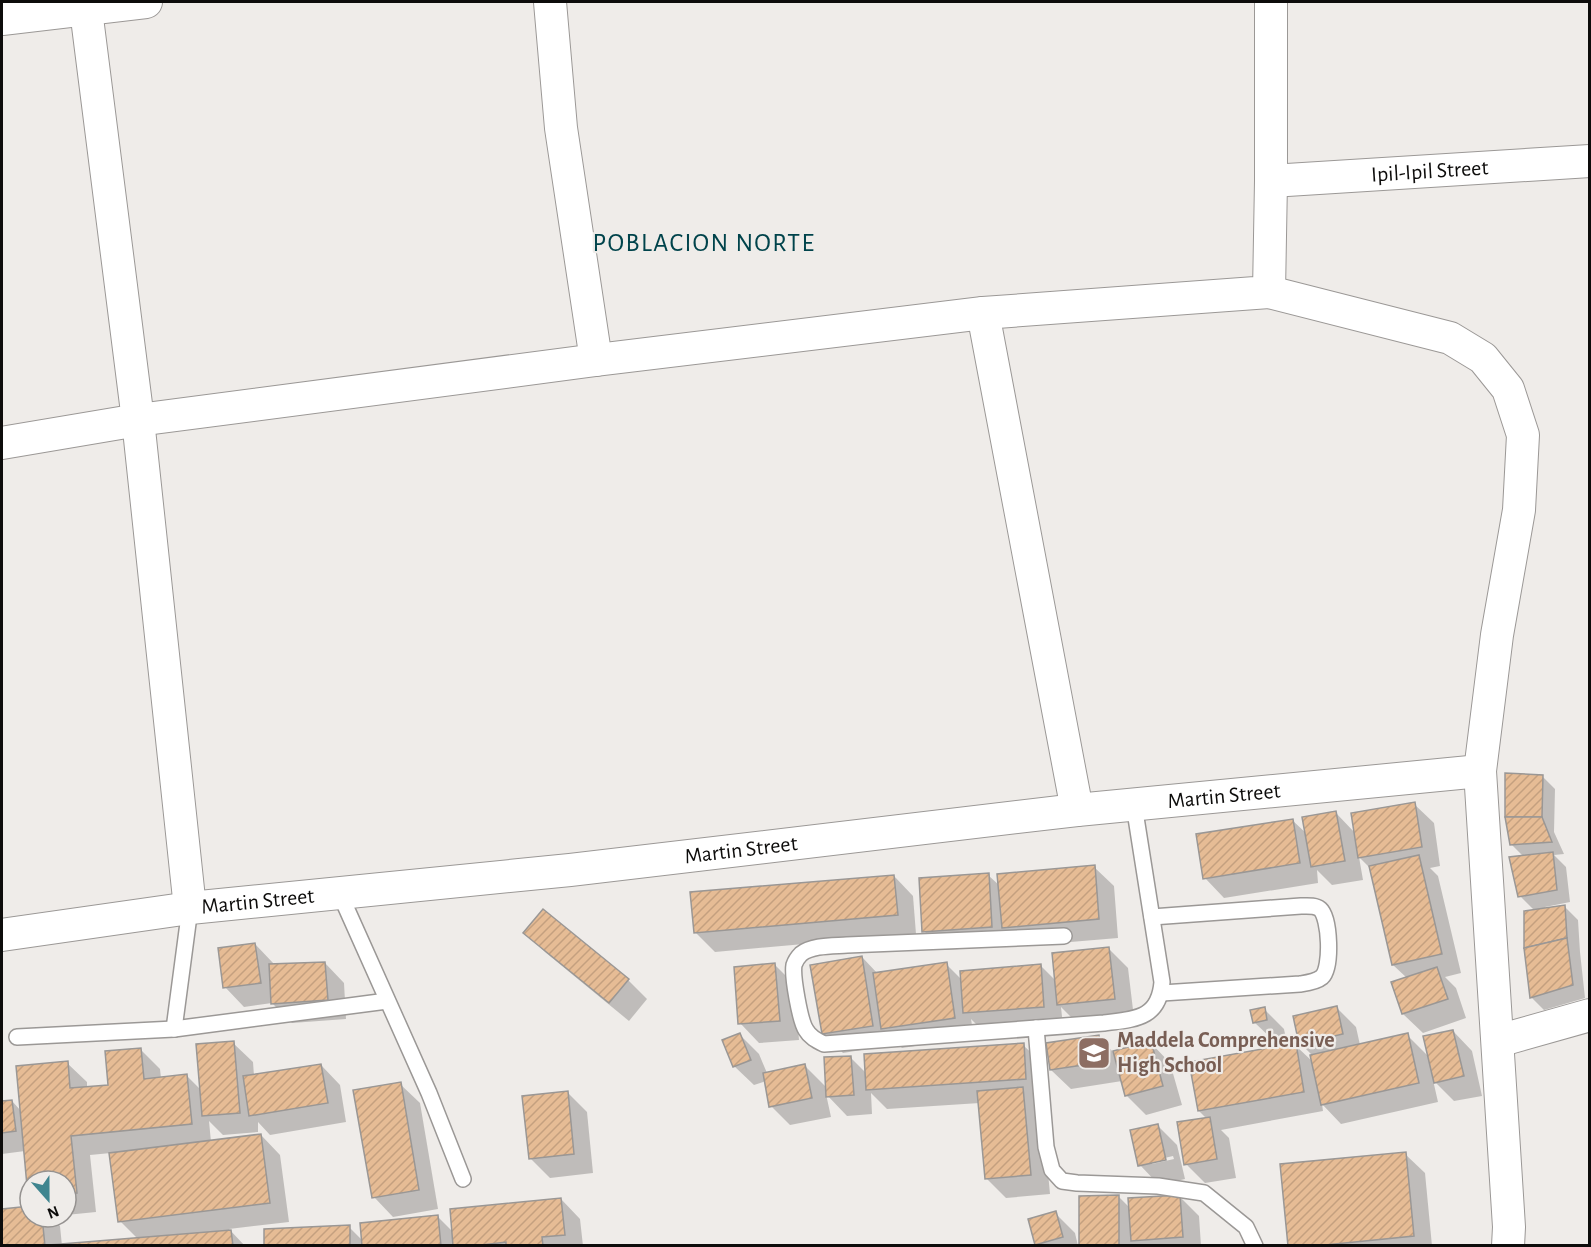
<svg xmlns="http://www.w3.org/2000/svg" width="1591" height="1247" font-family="'Alegreya Sans',sans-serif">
	<defs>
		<pattern id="building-hatch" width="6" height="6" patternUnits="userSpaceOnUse" patternTransform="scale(1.5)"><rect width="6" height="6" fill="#e6bc95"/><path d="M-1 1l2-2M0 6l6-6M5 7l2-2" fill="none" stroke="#c4a07f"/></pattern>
	</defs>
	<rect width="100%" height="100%" fill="#efece9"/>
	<!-- shadow -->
	<g fill="#0003" fill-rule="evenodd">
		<polygon points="1542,776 1555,789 1554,832 1564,854 1554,855 1566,867 1570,902 1545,907 1546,909 1565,907 1578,920 1580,952 1585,998 1544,1010 1531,997 1535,911 1520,896 1524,857 1511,844"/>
		<polygon points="1414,804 1434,823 1440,866 1430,868 1438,876 1461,973 1445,977 1456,988 1466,1018 1423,1033 1403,1014 1393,983 1407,978 1393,965 1371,869 1359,857 1363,880 1332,885 1317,870 1318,883 1224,898 1205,878 1292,820 1307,834 1336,813 1356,834"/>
		<polygon points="1094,867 1114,886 1118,938 1023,946 1010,934 1011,946 943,950 924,931 988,875 1000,886"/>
		<polygon points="894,876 913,896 916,934 715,952 695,932"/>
		<polygon points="525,933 628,980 647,999 629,1021 545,952"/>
		<polygon points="255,944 274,964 325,963 344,983 346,1019 292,1023 272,1003 244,1007 225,987"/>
		<polygon points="1109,949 1128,968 1134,1018 1078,1024 1061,1007 1063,1026 984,1032 971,1019 974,1037 902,1048 890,1036 892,1045 843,1053 823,1033 862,957 878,974 946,964 962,980 1040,965 1056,981"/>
		<polygon points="775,965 794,984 799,1040 759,1043 740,1023"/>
		<polygon points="1337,1008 1356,1027 1360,1045 1407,1035 1429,1057 1453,1031 1472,1051 1482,1096 1454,1101 1433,1080 1438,1102 1341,1124 1322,1104 1323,1111 1221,1130 1229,1138 1236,1178 1205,1183 1186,1164 1207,1119 1199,1111 1295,1045 1313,1062 1313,1056 1301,1044"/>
		<polygon points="1264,1009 1284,1029 1286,1039 1274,1041 1254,1022"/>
		<polygon points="740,1035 759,1054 767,1073 805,1066 827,1088 850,1057 867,1074 1023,1045 1043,1064 1045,1098 1033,1099 1042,1108 1050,1194 1006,1198 986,1178 980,1103 887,1109 871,1093 872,1114 847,1116 826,1094 831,1117 790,1125 771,1106 766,1081 754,1085 734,1066"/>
		<polygon points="1098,1036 1114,1053 1151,1043 1170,1063 1182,1105 1146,1115 1126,1095 1122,1081 1071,1089 1051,1070"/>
		<polygon points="233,1043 253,1062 254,1076 321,1065 340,1085 346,1122 270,1135 258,1122 258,1132 223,1135 209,1121 211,1142 261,1135 280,1155 289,1222 229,1229 245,1246 65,1246 138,1239 120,1221 111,1153 90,1155 96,1212 66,1215 66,1181 30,1181 30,1197 25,1151 2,1154 2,1102 12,1101 21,1111 67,1063 87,1082 87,1088 110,1086 141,1050 160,1069 161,1078 187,1076 201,1090"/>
		<polygon points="400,1084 420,1103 438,1209 393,1217 374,1197"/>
		<polygon points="567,1092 587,1112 593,1173 550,1178 530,1158"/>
		<path d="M1157,1125L1177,1145L1185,1179L1159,1185L1140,1165ZM1173,1156L1174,1159L1152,1164V1161Z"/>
		<polygon points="1405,1154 1425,1173 1432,1246 1289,1246"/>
		<polygon points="1179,1196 1199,1216 1201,1246 1081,1246 1119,1197 1130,1208"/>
		<polygon points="561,1199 580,1219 583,1246 266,1246 349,1227 363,1241 437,1216 454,1233"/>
		<polygon points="30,1207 30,1217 51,1217 60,1226 62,1246 2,1246 2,1210"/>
		<polygon points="1055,1213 1075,1233 1078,1246 1038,1246 1037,1244"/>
	</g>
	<!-- building -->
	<g fill="url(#building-hatch)" stroke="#9a9795" stroke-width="1.5">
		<polygon points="1505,773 1543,775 1542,817 1505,817"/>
		<polygon points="1415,802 1422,847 1358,858 1351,813"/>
		<polygon points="1336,811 1345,861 1311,867 1302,817"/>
		<polygon points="1505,817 1542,817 1552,842 1510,845"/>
		<polygon points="1293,819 1300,863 1203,879 1196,834"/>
		<polygon points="1553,852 1557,890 1518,897 1509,857"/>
		<polygon points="1419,855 1442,954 1392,965 1369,866"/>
		<polygon points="1095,865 1099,919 1002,928 997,874"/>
		<polygon points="989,873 992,927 922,932 919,878"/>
		<polygon points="894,875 898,915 694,933 690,892"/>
		<polygon points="1565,905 1567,938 1524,948 1524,911"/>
		<polygon points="543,909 629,979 609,1003 523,933"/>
		<polygon points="1567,938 1573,985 1530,998 1524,948"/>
		<polygon points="255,943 261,983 223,988 218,948"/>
		<polygon points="1109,947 1115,999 1057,1005 1052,953"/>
		<polygon points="862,956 873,1026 822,1034 810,965"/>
		<polygon points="325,962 328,1000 271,1004 269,964"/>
		<polygon points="947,962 955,1018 881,1029 873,973"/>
		<polygon points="775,963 780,1021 738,1024 734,967"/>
		<polygon points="1041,964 1044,1007 963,1013 960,971"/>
		<polygon points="1437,967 1448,999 1402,1014 1391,982"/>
		<polygon points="1337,1006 1343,1034 1299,1044 1293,1016"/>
		<polygon points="1265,1007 1267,1020 1253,1023 1250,1010"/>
		<polygon points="1453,1030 1464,1076 1434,1083 1423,1036"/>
		<polygon points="740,1033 751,1060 733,1067 722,1040"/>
		<polygon points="1408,1033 1419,1083 1321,1105 1310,1055"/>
		<polygon points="1099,1035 1103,1062 1050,1070 1046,1043"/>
		<polygon points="234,1041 240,1113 202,1116 196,1044"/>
		<polygon points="1151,1041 1163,1086 1125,1096 1113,1051"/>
		<polygon points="1024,1043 1026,1079 866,1090 864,1054"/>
		<polygon points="1296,1043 1304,1092 1198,1111 1189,1062"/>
		<polygon points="141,1048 144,1079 187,1074 192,1124 71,1136 77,1193 66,1194 66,1181 30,1181 30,1197 28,1197 16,1066 68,1061 70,1088 108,1085 105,1051"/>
		<polygon points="851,1056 854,1095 826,1097 824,1057"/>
		<polygon points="321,1064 328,1103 249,1116 243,1076"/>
		<polygon points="805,1064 812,1098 769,1107 763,1073"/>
		<polygon points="401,1082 419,1190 372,1198 353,1090"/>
		<polygon points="1023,1087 1031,1175 985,1179 977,1091"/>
		<polygon points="568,1091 574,1154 529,1159 522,1096"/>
		<polygon points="12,1100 16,1131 2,1133 2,1101"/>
		<polygon points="1210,1117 1217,1159 1184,1165 1177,1122"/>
		<polygon points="1158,1124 1166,1160 1138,1166 1130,1130"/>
		<polygon points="261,1134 270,1203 118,1222 109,1153"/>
		<polygon points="1406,1152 1414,1236 1315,1246 1288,1246 1280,1164"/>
		<polygon points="1119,1195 1119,1246 1079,1246 1079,1196"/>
		<polygon points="1180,1195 1183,1237 1131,1241 1128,1198"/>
		<polygon points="561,1198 565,1235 542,1237 543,1246 506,1246 506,1242 473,1246 453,1246 450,1209"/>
		<polygon points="30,1206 30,1217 42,1217 45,1246 2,1246 2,1209"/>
		<polygon points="1056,1211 1063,1237 1035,1245 1028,1219"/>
		<polygon points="438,1215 441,1246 362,1246 360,1223"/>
		<polygon points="350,1225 350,1246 264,1246 264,1229"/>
		<polygon points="231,1230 233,1246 49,1246 49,1245"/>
	</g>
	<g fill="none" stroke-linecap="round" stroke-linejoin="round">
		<defs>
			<g id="lane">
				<polyline points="340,894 429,1093 463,1179"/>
				<path d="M1152,917L1301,906C1307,906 1315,905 1320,909C1330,918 1332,967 1322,977C1316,982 1307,983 1300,984L1162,993"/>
				<path d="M1064,936L847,945C833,946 812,945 801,954C798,957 795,962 794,965C792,976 800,1021 806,1030C810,1037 816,1040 824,1044L1104,1023C1135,1019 1159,1019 1162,982L1134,805"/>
				<polyline points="1036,1028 1046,1147 1052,1170 1062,1181 1077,1183 1158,1186 1204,1193 1246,1227 1255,1246"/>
				<polyline points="174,1029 190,908"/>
				<polyline points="17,1037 174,1029 387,1001"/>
			</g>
			<g id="street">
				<polyline points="85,2 138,420 190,908"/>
				<polyline points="550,2 561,128 596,360"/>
				<polyline points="2,19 146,2"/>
				<path id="s1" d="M1271,181L1590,161"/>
				<polyline points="1269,292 1450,338 1483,358 1508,389 1523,435 1519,510 1497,635 1480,771 1509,1227 1508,1246"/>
				<polyline points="983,313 1077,810"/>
				<polyline points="2,443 138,420 596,360 983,313 1269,292 1271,181 1271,2"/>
				<path id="s2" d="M2,935L190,908L570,870L1077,810L1480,771"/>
				<polyline points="1498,1041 1590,1015"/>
			</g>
		</defs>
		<!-- lane casing -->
		<use href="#lane" stroke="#9b9896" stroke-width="18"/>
		<!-- street casing -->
		<use href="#street" stroke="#9b9896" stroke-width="34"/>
		<!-- lane -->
		<use href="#lane" stroke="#fff" stroke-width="15"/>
		<!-- street -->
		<use href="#street" stroke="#fff" stroke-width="32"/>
	</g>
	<!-- icons -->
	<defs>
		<symbol id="school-square" viewBox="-11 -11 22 22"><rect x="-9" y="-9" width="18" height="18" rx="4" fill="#8d6e63" stroke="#efece9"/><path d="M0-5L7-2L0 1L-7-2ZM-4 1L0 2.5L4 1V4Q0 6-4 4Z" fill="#fff"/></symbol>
	</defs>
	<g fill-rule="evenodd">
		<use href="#school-square" x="1075" y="1034" width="38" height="38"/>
	</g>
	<g text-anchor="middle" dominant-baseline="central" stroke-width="4.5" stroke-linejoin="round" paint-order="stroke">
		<!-- street labels -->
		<g font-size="22" fill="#0d0c0b" stroke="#efece9">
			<text stroke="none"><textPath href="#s1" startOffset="159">Ipil-Ipil Street</textPath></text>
			<text stroke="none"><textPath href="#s2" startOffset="1230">Martin Street</textPath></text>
			<text stroke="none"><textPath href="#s2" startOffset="744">Martin Street</textPath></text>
			<text stroke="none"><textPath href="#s2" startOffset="258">Martin Street</textPath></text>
		</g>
		<!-- education labels -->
		<g font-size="22" font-weight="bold" fill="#785e54" stroke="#efece9" text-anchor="start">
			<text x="1117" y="1040">Maddela Comprehensive<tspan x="1117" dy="25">High School</tspan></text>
		</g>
		<!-- quarter labels -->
		<g font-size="26" letter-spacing="1.5" fill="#00434b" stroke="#efece9">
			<text x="704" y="243">POBLACION NORTE</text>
		</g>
	</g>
	<!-- border -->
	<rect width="1591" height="1247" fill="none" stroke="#0d0c0b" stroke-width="6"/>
	<!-- north arrow -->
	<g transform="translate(48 1199) rotate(159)"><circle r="28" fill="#efece9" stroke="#959290" stroke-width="1.5"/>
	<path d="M0-4.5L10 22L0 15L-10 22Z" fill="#3f858f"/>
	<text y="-9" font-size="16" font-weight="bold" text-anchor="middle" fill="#0d0c0b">N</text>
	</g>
</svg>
